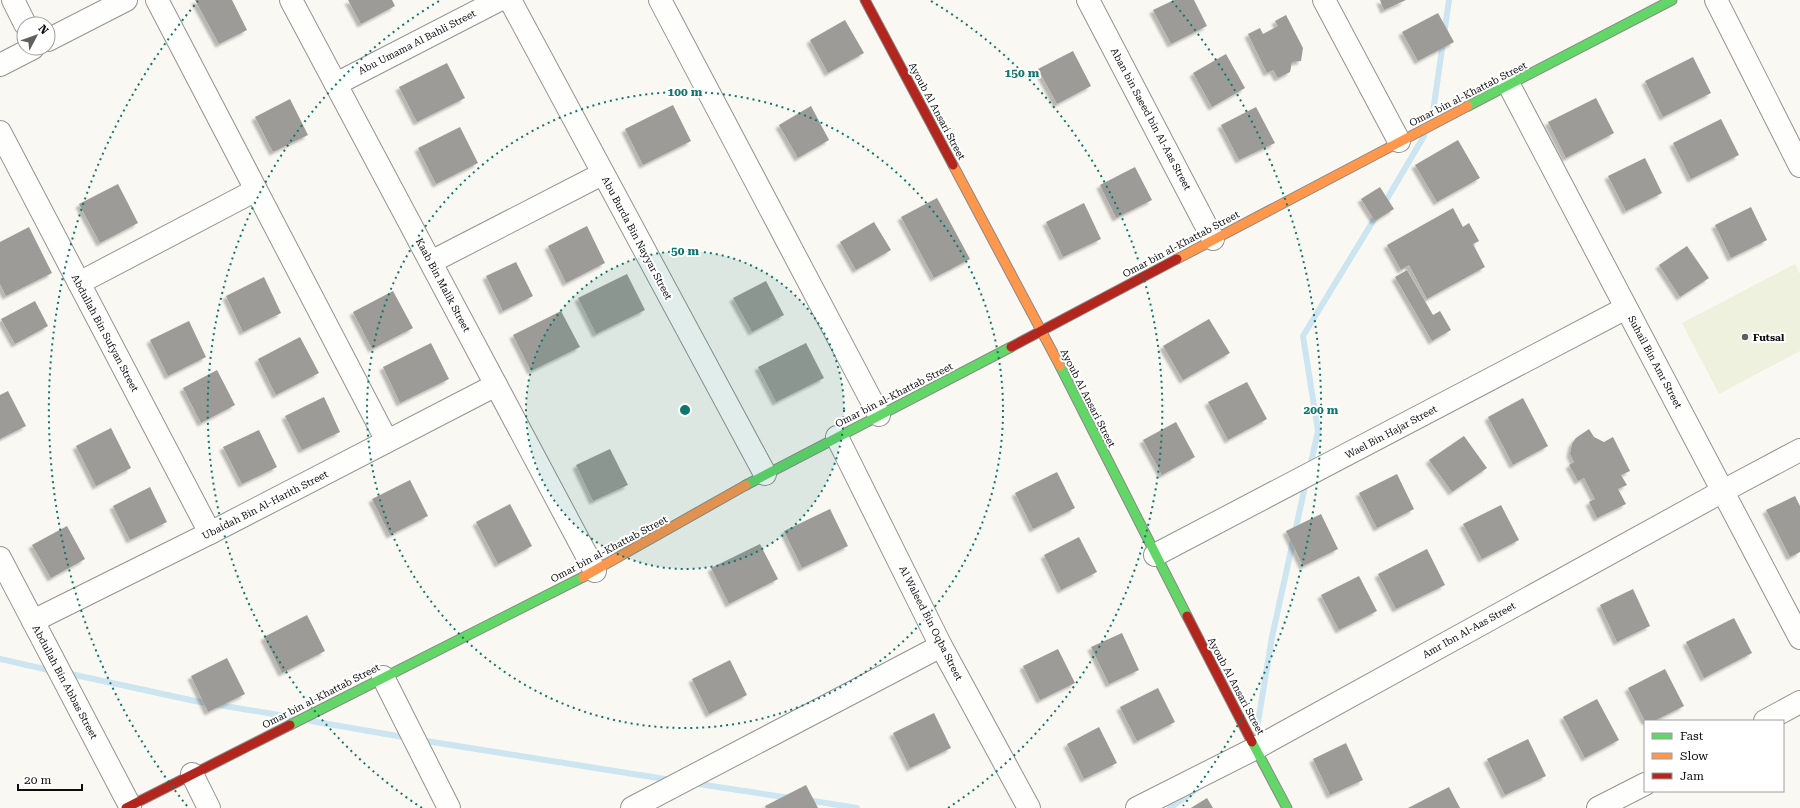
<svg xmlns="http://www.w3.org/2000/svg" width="1800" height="808" font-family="'Roboto Serif',serif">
	<defs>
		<filter id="shadow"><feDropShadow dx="-3.5" dy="3.5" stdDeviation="1" flood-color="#0004"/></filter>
	</defs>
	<rect width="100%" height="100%" fill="#faf8f2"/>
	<!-- pitch -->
	<polygon fill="#edf1dd" points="1795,264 1800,274 1800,351 1719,394 1682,323"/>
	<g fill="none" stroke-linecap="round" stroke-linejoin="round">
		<!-- stream -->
		<g stroke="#cce5f0" stroke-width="6">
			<polyline points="1432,119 1449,0"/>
			<polyline points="1384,204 1424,136"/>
			<polyline points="1310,467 1318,431 1303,336 1378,213"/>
			<polyline points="0,659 53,671"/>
			<polyline points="66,673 195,701 291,717"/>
			<polyline points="311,721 409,738"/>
			<polyline points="1256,734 1272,637 1306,482"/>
			<polyline points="420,740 671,780"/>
			<polyline points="692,783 790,798"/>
			<polyline points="807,800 857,808"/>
			<polyline points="1170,808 1198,788"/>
		</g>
	</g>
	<!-- building -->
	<g fill="#9d9b97" filter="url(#shadow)">
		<polygon points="195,0 232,0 247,30 219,44"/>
		<polygon points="348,0 392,0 395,6 361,24"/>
		<polygon points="1174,0 1194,0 1207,26 1171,44 1153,10"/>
		<polygon points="1380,0 1406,0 1384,10"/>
		<polygon points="1438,13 1454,42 1418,61 1402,32"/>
		<polygon points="1286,15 1303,48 1301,61 1292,62 1290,72 1278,78 1273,70 1267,73 1248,34 1260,28 1263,34 1278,26 1275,21"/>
		<polygon points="845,20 864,53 828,73 810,40"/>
		<polygon points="1073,51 1091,86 1057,104 1038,69"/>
		<polygon points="1226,54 1245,88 1212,107 1193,73"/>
		<polygon points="1693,57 1711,93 1663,117 1645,81"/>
		<polygon points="447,63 465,98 417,122 399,87"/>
		<polygon points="1596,98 1614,133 1566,158 1548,122"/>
		<polygon points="290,99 308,135 273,152 255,117"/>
		<polygon points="673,105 691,141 643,165 625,129"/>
		<polygon points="811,106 829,140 798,158 779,125"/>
		<polygon points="1256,107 1275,143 1239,160 1221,125"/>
		<polygon points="1721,119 1739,155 1691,179 1673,143"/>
		<polygon points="460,127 478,163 436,184 418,148"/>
		<polygon points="1458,140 1480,178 1437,202 1415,165"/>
		<polygon points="1645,158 1662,193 1626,211 1608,176"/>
		<polygon points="1135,167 1152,200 1116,218 1100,185"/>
		<polygon points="118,184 138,223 100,243 79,204"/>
		<polygon points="1380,187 1394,209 1375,221 1361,199"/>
		<polygon points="937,198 970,259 934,278 901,217"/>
		<polygon points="1084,203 1101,239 1063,257 1046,222"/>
		<polygon points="1751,207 1767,240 1731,258 1715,225"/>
		<polygon points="1453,208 1463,227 1469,223 1479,241 1473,244 1485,267 1427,299 1409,265 1401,270 1387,245"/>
		<polygon points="874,222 891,250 856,270 840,242"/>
		<polygon points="587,226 605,263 566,283 548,246"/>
		<polygon points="29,227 52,273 6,296 0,284 0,242"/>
		<polygon points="1687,246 1709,278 1680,297 1659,265"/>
		<polygon points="516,262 533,296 503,311 486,276"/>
		<polygon points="1407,270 1433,315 1440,311 1451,330 1432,341 1395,277"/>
		<polygon points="627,274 645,310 596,334 578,298"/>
		<polygon points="264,277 281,313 243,332 226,296"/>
		<polygon points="766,281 784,315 752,332 733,298"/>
		<polygon points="393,291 413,328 372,349 353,312"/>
		<polygon points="35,301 48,326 15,344 1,319"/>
		<polygon points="561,311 580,347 531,371 513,335"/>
		<polygon points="1209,319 1230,353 1183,380 1163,346"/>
		<polygon points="189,321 206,357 168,376 150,340"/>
		<polygon points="300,337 319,373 276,395 258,359"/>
		<polygon points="431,343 449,379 400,403 383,367"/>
		<polygon points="806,343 824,378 776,402 758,367"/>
		<polygon points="217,370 235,405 201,423 183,388"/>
		<polygon points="1247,382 1267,419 1228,440 1208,402"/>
		<polygon points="8,391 26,426 0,439 0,395"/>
		<polygon points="324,397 340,432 302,450 285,416"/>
		<polygon points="1523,398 1548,446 1513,465 1488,417"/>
		<polygon points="1176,422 1195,457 1162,475 1143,440"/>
		<polygon points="111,428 131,468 96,486 76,446"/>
		<polygon points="1589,429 1594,437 1604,442 1613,437 1630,471 1621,475 1627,485 1618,489 1626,504 1597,518 1589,502 1595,499 1584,478 1578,481 1569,465 1574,462 1570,454 1572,444 1576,438"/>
		<polygon points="259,430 277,467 242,484 223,447"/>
		<polygon points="1464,436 1487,468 1452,492 1429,460"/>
		<polygon points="610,449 628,485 593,501 576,465"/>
		<polygon points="1057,472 1075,508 1033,529 1015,493"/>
		<polygon points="1397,474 1414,509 1377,528 1359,493"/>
		<polygon points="410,480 428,516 390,535 372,499"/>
		<polygon points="150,487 167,522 130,540 113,506"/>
		<polygon points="1795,496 1800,506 1800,552 1790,557 1766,510"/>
		<polygon points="510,504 532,546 498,564 476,522"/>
		<polygon points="1501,505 1519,540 1482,559 1463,524"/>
		<polygon points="830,509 848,546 802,568 784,531"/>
		<polygon points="1321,514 1338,549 1303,566 1286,531"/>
		<polygon points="67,526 85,559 51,578 32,545"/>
		<polygon points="1079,537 1097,572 1061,590 1044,555"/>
		<polygon points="760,544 778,579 729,604 711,568"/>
		<polygon points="1427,549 1445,585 1396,609 1378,574"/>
		<polygon points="1359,576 1377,611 1339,630 1321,595"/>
		<polygon points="1633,589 1650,626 1617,642 1600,605"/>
		<polygon points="307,615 325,651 282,673 264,637"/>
		<polygon points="1734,618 1752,653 1704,678 1686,642"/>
		<polygon points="1122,633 1139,670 1109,684 1091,647"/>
		<polygon points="1058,649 1075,683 1040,700 1023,666"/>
		<polygon points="227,658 245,694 208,712 191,676"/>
		<polygon points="730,660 747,695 709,714 692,679"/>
		<polygon points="1665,669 1684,706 1654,721 1645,721 1628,688"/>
		<polygon points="1158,688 1175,722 1137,741 1120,707"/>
		<polygon points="1597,699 1619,740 1585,758 1563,717"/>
		<polygon points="934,713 951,748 910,768 893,733"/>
		<polygon points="1099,727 1117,763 1084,779 1067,744"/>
		<polygon points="1528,739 1546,776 1505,795 1487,759"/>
		<polygon points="1346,743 1363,780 1330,795 1313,759"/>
		<polygon points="806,785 818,808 766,808 765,806"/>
		<polygon points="1449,787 1460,808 1408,808"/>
		<polygon points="1207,798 1213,808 1191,808"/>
	</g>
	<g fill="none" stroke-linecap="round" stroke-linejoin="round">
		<defs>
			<g id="street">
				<polyline points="13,0 25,24"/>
				<polyline points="157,0 387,441"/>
				<polyline points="291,0 595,571"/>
				<polyline points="510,0 765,474"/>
				<polyline points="660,0 879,415"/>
				<polyline points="1088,0 1213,239"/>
				<polyline points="1324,0 1399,141"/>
				<polyline points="1716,0 1800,166"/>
				<polyline points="48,40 126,0"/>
				<polyline points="0,65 33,48"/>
				<polyline points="336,84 499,0"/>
				<polyline points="1509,85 1800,638"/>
				<polyline points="0,132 210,533"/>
				<polyline points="431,262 602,174"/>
				<polyline points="79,283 256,190"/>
				<polyline points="837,437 941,646 1029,808"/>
				<polyline points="1155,555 1626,308"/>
				<polyline points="0,558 130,806"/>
				<polyline points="33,621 210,533 496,385"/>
				<polyline points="383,677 449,808"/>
				<polyline points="1765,721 1800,702"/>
				<polyline points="192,774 209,808"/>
				<polyline points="632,808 941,646"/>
				<polyline points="1137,808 1256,748 1723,491 1800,450"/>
				<polyline points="1598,808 1645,784"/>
			</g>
			<g id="fast">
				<polyline points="1468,106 1672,0"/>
				<polyline points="1060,366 1187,616"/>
				<polyline points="746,485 1011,347"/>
				<polyline points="290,725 583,577"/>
				<polyline points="1252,742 1287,808"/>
			</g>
			<g id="slow">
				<polyline points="953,165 1060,366"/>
				<polyline points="1177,259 1468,106"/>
				<polyline points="583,577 746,485"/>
			</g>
			<g id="jam">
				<polyline points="865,0 953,165"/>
				<polyline points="1011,347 1177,259"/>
				<polyline points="1187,616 1252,742"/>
				<polyline points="126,808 290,725"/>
			</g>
		</defs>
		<!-- street casing -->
		<use href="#street" stroke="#949390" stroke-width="24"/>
		<!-- fast casing -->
		<use href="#fast" stroke="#8a8987" stroke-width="11"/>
		<!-- slow casing -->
		<use href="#slow" stroke="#8a8987" stroke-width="11"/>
		<!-- jam casing -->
		<use href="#jam" stroke="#8a8987" stroke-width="11"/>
		<!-- street -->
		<use href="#street" stroke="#fefefd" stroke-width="22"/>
		<!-- fast -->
		<use href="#fast" stroke="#63d668" stroke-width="9"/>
		<!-- slow -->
		<use href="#slow" stroke="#ff974d" stroke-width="9"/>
		<!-- jam -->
		<use href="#jam" stroke="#b3261e" stroke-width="9"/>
	</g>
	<!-- distance rings -->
	<circle cx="685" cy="410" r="159" fill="#0f766e" fill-opacity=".12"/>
	<g fill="none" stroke="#0f766e" stroke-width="2" stroke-dasharray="2 4">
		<circle cx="685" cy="410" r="159"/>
		<circle cx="685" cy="410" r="318"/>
		<path d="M422 808A477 477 0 0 1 439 1M931 1A477 477 0 0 1 948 808"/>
		<path d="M187 806A636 636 0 0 1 198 1M1172 1A636 636 0 0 1 1183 806"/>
	</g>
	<!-- markers -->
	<circle fill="#605f5d" stroke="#fff" stroke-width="1.5" cx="1745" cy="337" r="4"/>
	<g text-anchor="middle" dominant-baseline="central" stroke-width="4" stroke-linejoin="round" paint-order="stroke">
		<!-- street labels -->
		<g font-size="10" fill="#0d0d0d" stroke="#fff">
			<text transform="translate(417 42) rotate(-27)">Abu Umama Al Bahli Street</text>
			<text transform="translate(1468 94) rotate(-27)">Omar bin al-Khattab Street</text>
			<text transform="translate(937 111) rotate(62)">Ayoub Al Ansari Street</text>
			<text transform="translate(1151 119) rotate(62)">Aban bin Saeed bin Al-Aas Street</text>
			<text transform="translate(637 238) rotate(62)">Abu Burda Bin Nayyar Street</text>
			<text transform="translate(1181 244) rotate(-28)">Omar bin al-Khattab Street</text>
			<text transform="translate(443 285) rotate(62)">Kaab Bin Malik Street</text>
			<text transform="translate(105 333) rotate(62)">Abdullah Bin Sufyan Street</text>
			<text transform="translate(1655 362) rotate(62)">Suhail Bin Amr Street</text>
			<text transform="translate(894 395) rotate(-27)">Omar bin al-Khattab Street</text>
			<text transform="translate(1088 398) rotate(63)">Ayoub Al Ansari Street</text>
			<text transform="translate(1391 432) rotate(-28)">Wael Bin Hajar Street</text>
			<text transform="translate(265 505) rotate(-27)">Ubaidah Bin Al-Harith Street</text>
			<text transform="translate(609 549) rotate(-28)">Omar bin al-Khattab Street</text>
			<text transform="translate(931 623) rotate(63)">Al Waleed Bin Oqba Street</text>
			<text transform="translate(1469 630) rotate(-29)">Amr Ibn Al-Aas Street</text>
			<text transform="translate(65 682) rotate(62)">Abdullah Bin Abbas Street</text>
			<text transform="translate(1236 686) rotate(62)">Ayoub Al Ansari Street</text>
			<text transform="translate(321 696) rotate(-27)">Omar bin al-Khattab Street</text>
		</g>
		<!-- poi labels -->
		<g font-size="10" font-weight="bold" fill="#0d0d0d" stroke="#fff" text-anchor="start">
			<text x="1753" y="337">Futsal</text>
		</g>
	</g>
	<circle cx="685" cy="410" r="6" fill="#0f766e" stroke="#fff" stroke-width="2"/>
	<g font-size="12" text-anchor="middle" font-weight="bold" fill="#0f766e" stroke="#fff" stroke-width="4" stroke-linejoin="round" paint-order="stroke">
		<text x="1022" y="77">150 m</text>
		<text x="685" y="96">100 m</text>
		<text x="685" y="255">50 m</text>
		<text x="1321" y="414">200 m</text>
	</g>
	<!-- legend -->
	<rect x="1644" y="720" width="140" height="72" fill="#ffffff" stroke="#9e9e9e"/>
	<rect x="1652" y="733" width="20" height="6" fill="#63d668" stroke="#9e9e9e"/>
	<text x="1680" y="740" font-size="12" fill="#0d0d0d">Fast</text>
	<rect x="1652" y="753" width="20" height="6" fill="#ff974d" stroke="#9e9e9e"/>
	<text x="1680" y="760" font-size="12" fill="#0d0d0d">Slow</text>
	<rect x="1652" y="773" width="20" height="6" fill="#b3261e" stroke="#9e9e9e"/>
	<text x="1680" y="780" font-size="12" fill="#0d0d0d">Jam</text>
	<!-- north arrow -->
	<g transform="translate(36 36) rotate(49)"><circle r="19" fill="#ffffff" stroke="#9e9e9e"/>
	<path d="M0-3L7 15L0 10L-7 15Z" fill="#605f5d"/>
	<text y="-6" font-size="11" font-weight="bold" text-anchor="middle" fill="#0d0d0d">N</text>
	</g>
	<!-- scale -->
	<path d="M18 784v6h64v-6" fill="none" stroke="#0d0d0d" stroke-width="2"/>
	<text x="24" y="784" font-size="12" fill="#0d0d0d" stroke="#ffffff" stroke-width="3" paint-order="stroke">20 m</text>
</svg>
